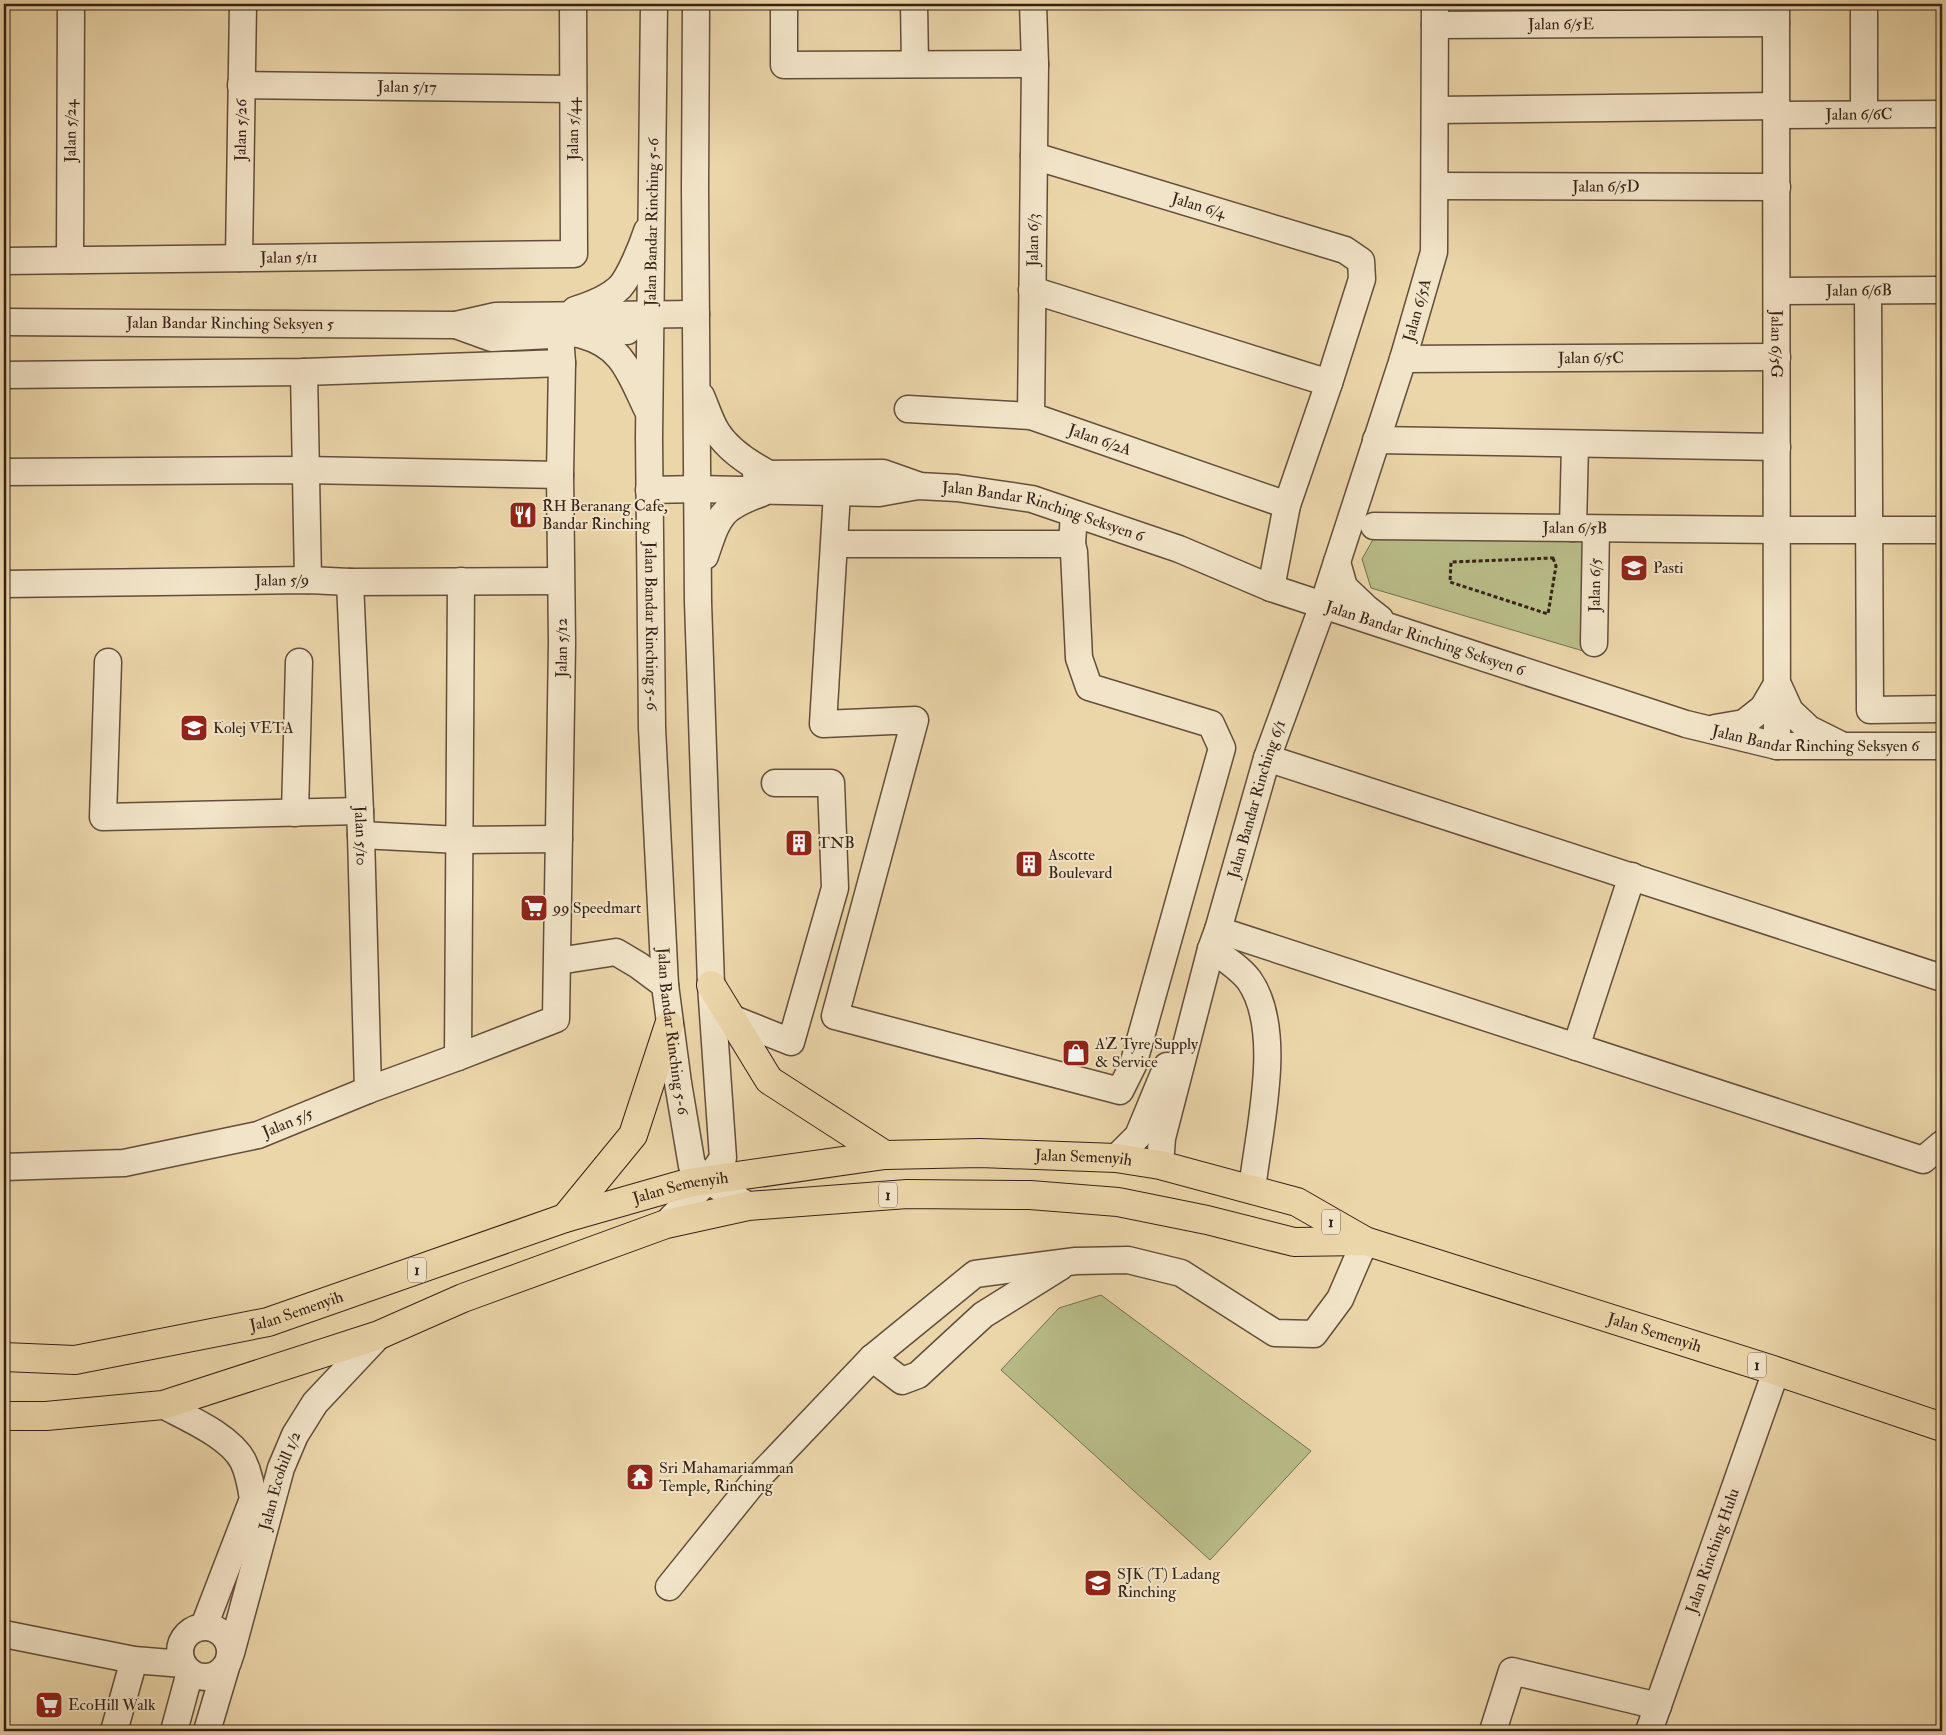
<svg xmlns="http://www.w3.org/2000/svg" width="1946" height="1735" font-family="'IM FELL Double Pica',serif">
	<rect width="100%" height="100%" fill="#ebd6aa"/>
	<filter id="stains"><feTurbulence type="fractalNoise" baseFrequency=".004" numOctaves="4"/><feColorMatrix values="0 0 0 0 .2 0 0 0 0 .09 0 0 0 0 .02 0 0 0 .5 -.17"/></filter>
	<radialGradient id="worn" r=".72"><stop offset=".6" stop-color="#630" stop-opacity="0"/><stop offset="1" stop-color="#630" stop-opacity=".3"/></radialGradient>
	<!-- green -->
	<g fill="#b8bd88" stroke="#766f4f">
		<polygon points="1375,536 1591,536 1590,653 1371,588 1362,559"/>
		<polygon points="1101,1295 1311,1451 1210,1560 1001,1370 1059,1308"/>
	</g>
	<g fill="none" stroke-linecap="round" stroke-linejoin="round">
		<defs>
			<g id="minor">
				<path id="s1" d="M654,4L649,438L652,728L665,985L678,1083L692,1166L708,1180L748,1206"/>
				<polyline points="784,4 784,65 1035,64"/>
				<polyline points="914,4 915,64"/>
				<path id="s2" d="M1776,4L1777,746"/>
				<polyline points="1864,4 1864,114"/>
				<path id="s3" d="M1435,25L1776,23"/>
				<path id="s4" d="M241,85L573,89"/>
				<polyline points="1435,110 1777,106"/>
				<path id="s5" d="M1777,115L1942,114"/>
				<path id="s6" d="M1034,156L1345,250L1361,261L1362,279L1329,383L1287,505L1271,588"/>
				<path id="s7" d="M1435,186L1777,187"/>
				<path id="s8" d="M239,258L243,4"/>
				<path id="s9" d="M70,260L71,4"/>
				<path id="s10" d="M4,261L574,254L573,4"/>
				<polyline points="1032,290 1329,383"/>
				<path id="s11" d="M1777,291L1942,290"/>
				<polyline points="1868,291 1870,710 1942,709"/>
				<path d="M575,310C591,305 608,299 620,287C630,276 642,246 647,231"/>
				<path id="s12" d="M4,322L456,325L496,316L696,314"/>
				<polyline points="456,325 492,338 627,331"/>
				<path d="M582,335C623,346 630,374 647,409"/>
				<path id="s13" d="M1403,359L1777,357"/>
				<polyline points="304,372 308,580"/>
				<polyline points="4,375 304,372 562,363"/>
				<path d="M701,396C706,407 710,421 717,432C729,451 750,464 769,474"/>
				<path id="s14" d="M908,409L1031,416L1287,505"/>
				<path id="s15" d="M1031,416L1035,64L1033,4"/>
				<polyline points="1376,440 1777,447"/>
				<polyline points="4,472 305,470 560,475"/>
				<polyline points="756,474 883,473 917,485"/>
				<path id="s16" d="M649,490L698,489L879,493L918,486L957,488L1032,499L1179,549L1271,588L1686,724L1777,746H1942"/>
				<polyline points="837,493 823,724 915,720 835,1016 1120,1091 1133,1065 1222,748 1211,724 1089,687 1079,658 1074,552 1072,544 1074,514"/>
				<path id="s17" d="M1374,526L1777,530H1942"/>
				<polyline points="1573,528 1575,444"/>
				<polyline points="835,544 1072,544"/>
				<path d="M705,556C719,515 720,508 762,493"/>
				<polyline points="1337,562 1344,587 1366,608 1380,619"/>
				<path id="s18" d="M350,582L361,835L368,1090"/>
				<path id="s19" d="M4,584L308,580L350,582L560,581"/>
				<path id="s20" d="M1594,643L1596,529"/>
				<polyline points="108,662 103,817 360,811"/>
				<polyline points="1779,687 1790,711 1809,729 1839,744"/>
				<polyline points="1715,728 1744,723 1763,708 1777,684"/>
				<polyline points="1267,758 1942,978"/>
				<polyline points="295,813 299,662"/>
				<polyline points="361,835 459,840 559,839"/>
				<polyline points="1218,930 1923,1160 1942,1144"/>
				<path d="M1211,949C1224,958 1239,967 1249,980C1285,1031 1258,1132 1252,1190"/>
				<polyline points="558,961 616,952 638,965 665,985"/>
				<polyline points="731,1018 791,1042 835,888 831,783 775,783"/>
				<polyline points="1576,1047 1632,876"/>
				<polyline points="458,1057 461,581"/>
				<polyline points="1116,1158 1138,1136 1167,1066"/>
				<path id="s21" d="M1160,1165L1162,1138L1211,949L1218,930L1267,758L1323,605L1403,359L1434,252L1435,4"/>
				<path id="s22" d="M4,1167L124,1163L258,1135L368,1090L458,1057L556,1019L562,643L560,475L562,363L560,335"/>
				<polyline points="666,1224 708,1180 723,1158 711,985 698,602 695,188 696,4"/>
				<polyline points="872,1358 902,1381 918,1375 983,1315 1060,1267"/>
				<path d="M163,1405C187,1418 230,1436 243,1461C249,1473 251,1486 253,1499L204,1626"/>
				<polyline points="669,1587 752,1484 872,1358 975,1274 1076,1261 1128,1260 1181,1273 1275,1333 1314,1334 1340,1299 1365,1241"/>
				<circle cx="205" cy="1652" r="25"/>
				<polyline points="4,1634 134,1660 183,1664"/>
				<path id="s23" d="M231,1653L281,1468L295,1435L315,1403L379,1335"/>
				<polyline points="114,1731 134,1660"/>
				<polyline points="174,1731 190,1672"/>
				<polyline points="207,1731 226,1667"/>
				<polyline points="1493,1731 1512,1671 1658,1706"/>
				<path id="s24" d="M1649,1731L1776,1371"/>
			</g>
			<g id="major">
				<polyline points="711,985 769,1080 885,1155"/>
				<polyline points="565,1218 633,1135 669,1025"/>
				<path id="s25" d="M4,1357L75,1360L268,1322L565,1218L688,1183L885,1155L980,1153L1116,1158L1160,1165L1297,1202L1365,1241L1776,1371L1942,1427"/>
				<polyline points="4,1416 46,1416 163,1405 379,1335 463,1298 666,1224 748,1206 907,1194 1030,1195 1118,1202 1207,1220 1294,1242 1365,1241"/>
			</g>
		</defs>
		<!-- minor casing -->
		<use href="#minor" stroke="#624e3b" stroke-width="29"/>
		<!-- major casing -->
		<use href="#major" stroke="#352116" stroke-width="30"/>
		<!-- path -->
		<polygon stroke="#352116" stroke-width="3" stroke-dasharray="4 2.5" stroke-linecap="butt" points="1553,558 1556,566 1548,614 1450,582 1451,562"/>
		<!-- minor -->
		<use href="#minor" stroke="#f2e4c8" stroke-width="26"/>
		<!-- major -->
		<use href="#major" stroke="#ebd6aa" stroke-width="28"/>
	</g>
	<!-- icons -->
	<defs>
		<symbol id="restaurant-square" viewBox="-11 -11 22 22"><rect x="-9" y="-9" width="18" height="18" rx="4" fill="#8f2418" stroke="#f2e4c8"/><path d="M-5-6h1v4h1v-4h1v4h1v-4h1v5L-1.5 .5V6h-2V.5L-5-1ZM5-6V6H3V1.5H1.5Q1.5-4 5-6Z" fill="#fff"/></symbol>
		<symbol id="school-square" viewBox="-11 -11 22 22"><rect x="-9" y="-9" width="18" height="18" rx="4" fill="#8f2418" stroke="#f2e4c8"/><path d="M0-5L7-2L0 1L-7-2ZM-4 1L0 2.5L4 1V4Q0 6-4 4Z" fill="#fff"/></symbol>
		<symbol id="university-square" viewBox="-11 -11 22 22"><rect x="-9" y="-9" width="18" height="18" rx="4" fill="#8f2418" stroke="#f2e4c8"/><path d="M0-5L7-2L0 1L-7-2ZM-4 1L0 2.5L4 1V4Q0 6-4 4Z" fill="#fff"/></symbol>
		<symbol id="building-square" viewBox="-11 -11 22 22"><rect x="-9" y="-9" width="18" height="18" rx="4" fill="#8f2418" stroke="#f2e4c8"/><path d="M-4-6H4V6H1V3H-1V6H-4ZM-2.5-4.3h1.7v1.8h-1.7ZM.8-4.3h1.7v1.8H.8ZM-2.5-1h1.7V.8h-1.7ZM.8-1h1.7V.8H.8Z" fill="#fff"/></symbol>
		<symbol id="supermarket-square" viewBox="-11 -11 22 22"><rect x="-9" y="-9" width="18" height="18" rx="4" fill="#8f2418" stroke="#f2e4c8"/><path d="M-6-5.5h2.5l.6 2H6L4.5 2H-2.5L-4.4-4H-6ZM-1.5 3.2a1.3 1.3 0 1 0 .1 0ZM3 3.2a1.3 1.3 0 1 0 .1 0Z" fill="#fff"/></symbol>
		<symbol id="shop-square" viewBox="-11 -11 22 22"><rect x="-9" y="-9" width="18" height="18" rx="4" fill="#8f2418" stroke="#f2e4c8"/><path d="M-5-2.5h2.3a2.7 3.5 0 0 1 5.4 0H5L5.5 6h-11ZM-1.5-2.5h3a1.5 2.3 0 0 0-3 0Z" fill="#fff"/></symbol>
		<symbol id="temple-square" viewBox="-11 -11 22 22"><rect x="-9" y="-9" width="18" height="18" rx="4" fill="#8f2418" stroke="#f2e4c8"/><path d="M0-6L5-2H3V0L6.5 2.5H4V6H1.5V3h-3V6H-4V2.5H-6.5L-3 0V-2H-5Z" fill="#fff"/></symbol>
	</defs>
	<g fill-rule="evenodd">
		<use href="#restaurant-square" x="507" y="499" width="32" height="32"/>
		<use href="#school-square" x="1618" y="552" width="32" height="32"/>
		<use href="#university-square" x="178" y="712" width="32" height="32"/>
		<use href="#building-square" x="783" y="827" width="32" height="32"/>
		<use href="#building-square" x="1013" y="848" width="32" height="32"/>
		<use href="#supermarket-square" x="518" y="892" width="32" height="32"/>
		<use href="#shop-square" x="1060" y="1037" width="32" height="32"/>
		<use href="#temple-square" x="624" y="1461" width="32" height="32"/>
		<use href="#school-square" x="1082" y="1567" width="32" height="32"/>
		<use href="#supermarket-square" x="33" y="1689" width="32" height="32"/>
	</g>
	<g text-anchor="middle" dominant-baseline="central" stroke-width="4" stroke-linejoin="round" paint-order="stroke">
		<!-- shield labels -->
		<g fill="#f2e4c8" stroke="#6e5c4b" stroke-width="1">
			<rect x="879" y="1182.5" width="18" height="25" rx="4"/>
			<rect x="1322" y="1209.5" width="18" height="25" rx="4"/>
			<rect x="408" y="1257.5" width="18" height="25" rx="4"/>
			<rect x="1748" y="1352.5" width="18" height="25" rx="4"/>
		</g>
		<g font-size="15" font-weight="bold" fill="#352116">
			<text x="888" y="1195">1</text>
			<text x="1331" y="1222">1</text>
			<text x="417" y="1270">1</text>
			<text x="1757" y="1365">1</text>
		</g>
		<!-- street labels -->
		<g font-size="16" fill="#352116" stroke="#f2e4c8">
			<text stroke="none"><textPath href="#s3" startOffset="126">Jalan 6/5E</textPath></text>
			<text stroke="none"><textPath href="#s4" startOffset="166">Jalan 5/17</textPath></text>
			<text stroke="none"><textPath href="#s5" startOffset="82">Jalan 6/6C</textPath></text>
			<text transform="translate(573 129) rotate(-90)">Jalan 5/44</text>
			<text stroke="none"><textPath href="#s8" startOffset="128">Jalan 5/26</textPath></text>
			<text stroke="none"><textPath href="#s9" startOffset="129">Jalan 5/24</textPath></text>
			<text stroke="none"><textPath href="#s7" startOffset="171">Jalan 6/5D</textPath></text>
			<text stroke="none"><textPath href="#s6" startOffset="172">Jalan 6/4</textPath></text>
			<text transform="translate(652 222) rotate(-89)">Jalan Bandar Rinching 5-6</text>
			<text stroke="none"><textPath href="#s15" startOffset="176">Jalan 6/3</textPath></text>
			<text stroke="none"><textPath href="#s10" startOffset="285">Jalan 5/11</textPath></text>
			<text stroke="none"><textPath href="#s11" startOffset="82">Jalan 6/6B</textPath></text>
			<text stroke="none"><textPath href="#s21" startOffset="894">Jalan 6/5A</textPath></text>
			<text stroke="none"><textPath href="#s12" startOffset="226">Jalan Bandar Rinching Seksyen 5</textPath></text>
			<text stroke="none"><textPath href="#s2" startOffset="340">Jalan 6/5G</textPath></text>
			<text stroke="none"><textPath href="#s13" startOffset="188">Jalan 6/5C</textPath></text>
			<text stroke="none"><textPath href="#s14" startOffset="196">Jalan 6/2A</textPath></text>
			<text stroke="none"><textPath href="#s16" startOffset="398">Jalan Bandar Rinching Seksyen 6</textPath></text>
			<text stroke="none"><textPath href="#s17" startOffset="201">Jalan 6/5B</textPath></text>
			<text stroke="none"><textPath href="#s19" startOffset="278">Jalan 5/9</textPath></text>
			<text stroke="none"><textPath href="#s20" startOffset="58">Jalan 6/5</textPath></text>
			<text stroke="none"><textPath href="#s1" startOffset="622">Jalan Bandar Rinching 5-6</textPath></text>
			<text stroke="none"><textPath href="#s16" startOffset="802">Jalan Bandar Rinching Seksyen 6</textPath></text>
			<text stroke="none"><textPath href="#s22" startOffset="948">Jalan 5/12</textPath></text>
			<text stroke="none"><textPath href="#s16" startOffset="1208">Jalan Bandar Rinching Seksyen 6</textPath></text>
			<text stroke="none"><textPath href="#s21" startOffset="379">Jalan Bandar Rinching 6/1</textPath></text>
			<text stroke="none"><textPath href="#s18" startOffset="254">Jalan 5/10</textPath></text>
			<text stroke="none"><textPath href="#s1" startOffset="1028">Jalan Bandar Rinching 5-6</textPath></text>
			<text stroke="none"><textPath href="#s22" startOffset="289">Jalan 5/5</textPath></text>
			<text stroke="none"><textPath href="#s25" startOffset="1108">Jalan Semenyih</textPath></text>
			<text stroke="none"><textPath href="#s25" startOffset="702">Jalan Semenyih</textPath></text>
			<text stroke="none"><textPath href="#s25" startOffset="298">Jalan Semenyih</textPath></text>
			<text stroke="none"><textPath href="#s25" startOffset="1709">Jalan Semenyih</textPath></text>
			<text stroke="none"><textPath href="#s23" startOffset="179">Jalan Ecohill 1/2</textPath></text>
			<text stroke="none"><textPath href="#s24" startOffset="191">Jalan Rinching Hulu</textPath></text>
		</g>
		<!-- poi labels -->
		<g font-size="16" fill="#352116" stroke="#f2e4c8" text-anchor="start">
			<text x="542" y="506">RH Beranang Cafe,<tspan x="542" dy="18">Bandar Rinching</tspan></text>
			<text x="1653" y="568">Pasti</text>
			<text x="213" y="728">Kolej VETA</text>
			<text x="818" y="843">TNB</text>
			<text x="1048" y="855">Ascotte<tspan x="1048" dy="18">Boulevard</tspan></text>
			<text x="553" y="908">99 Speedmart</text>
			<text x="1095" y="1044">AZ Tyre Supply<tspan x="1095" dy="18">&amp; Service</tspan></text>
			<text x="659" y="1468">Sri Mahamariamman<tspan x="659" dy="18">Temple, Rinching</tspan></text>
			<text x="1117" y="1574">SJK (T) Ladang<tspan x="1117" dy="18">Rinching</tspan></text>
			<text x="68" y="1705">EcoHill Walk</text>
		</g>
	</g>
	<!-- margin -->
	<rect width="1946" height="1735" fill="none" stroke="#ebd6aa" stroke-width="20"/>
	<rect x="5" y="5" width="1936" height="1725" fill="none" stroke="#352116" stroke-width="2.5"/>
	<rect x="10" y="10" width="1926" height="1715" fill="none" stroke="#352116"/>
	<rect width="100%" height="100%" filter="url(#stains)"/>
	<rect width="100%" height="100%" fill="url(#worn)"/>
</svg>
